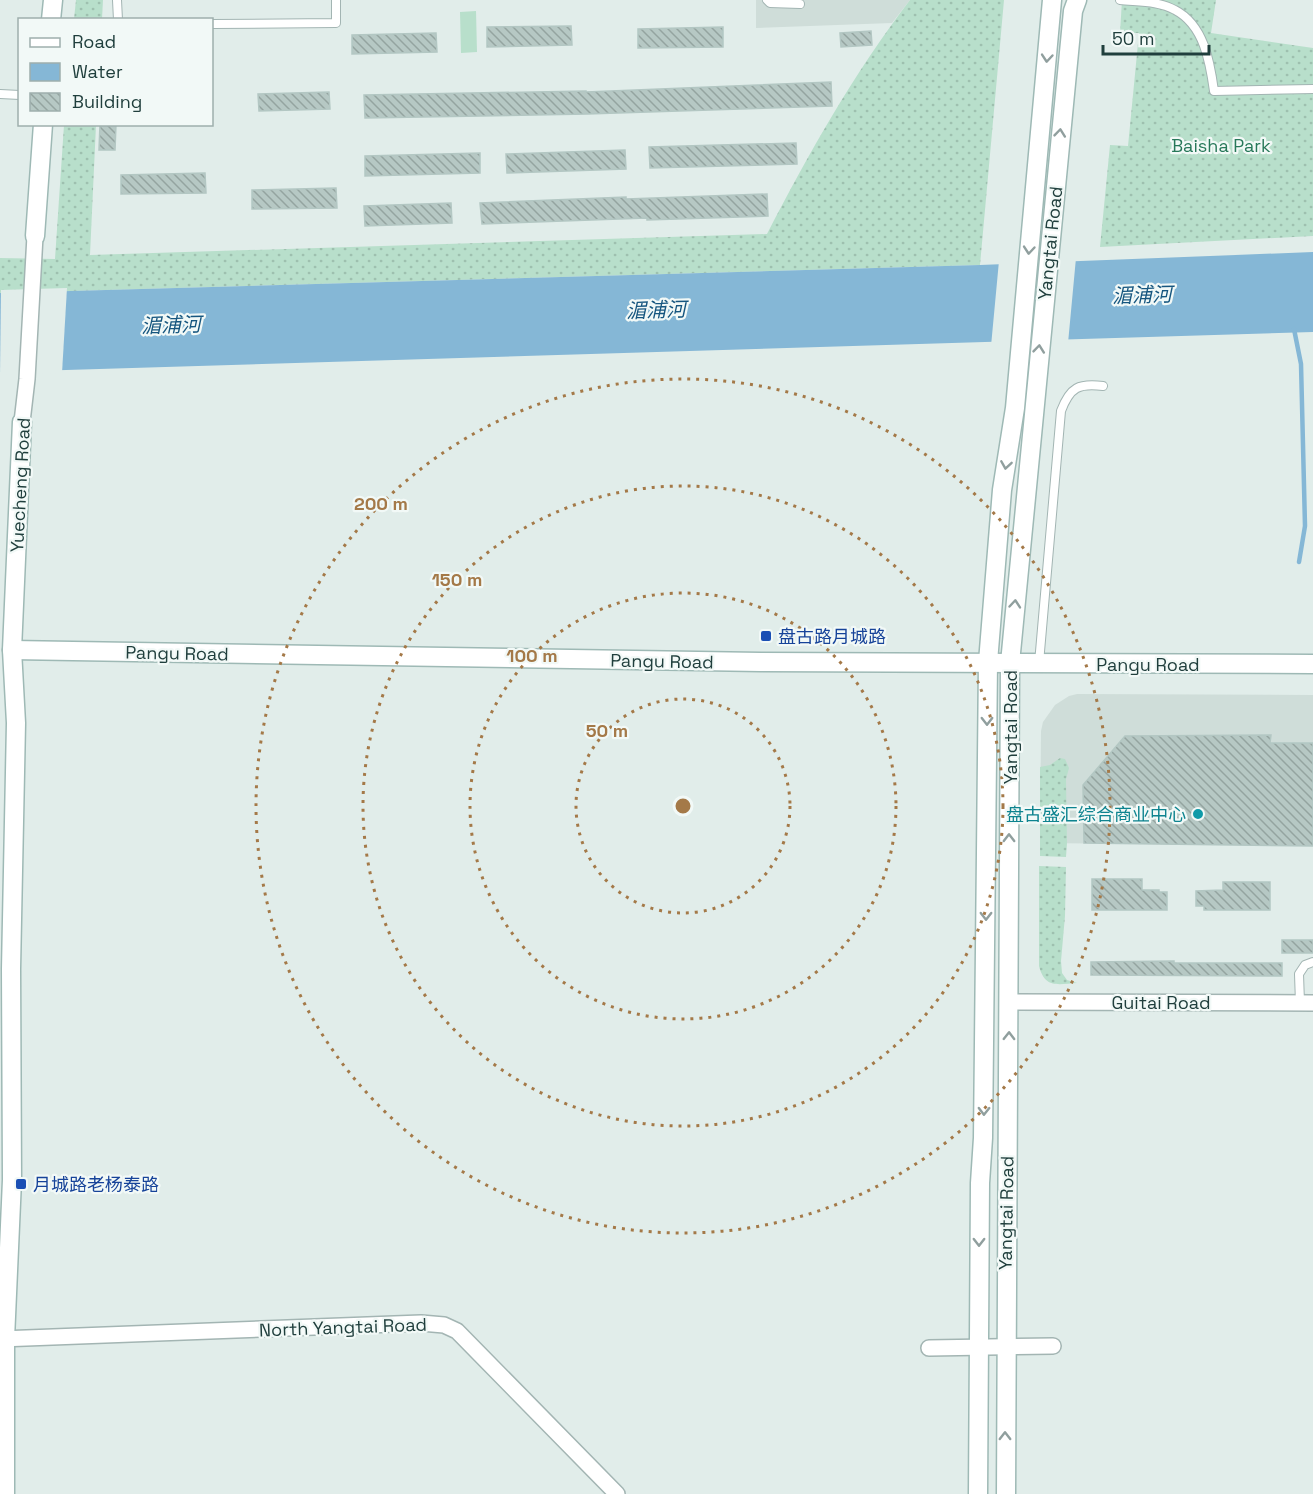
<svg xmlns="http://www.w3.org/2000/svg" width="1313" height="1494" font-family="'Space Grotesk','Noto Sans SC',sans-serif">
	<defs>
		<pattern id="grass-dots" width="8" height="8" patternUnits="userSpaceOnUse" patternTransform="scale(1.5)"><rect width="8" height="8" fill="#b8dfcb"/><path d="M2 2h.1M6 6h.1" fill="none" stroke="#9ec0af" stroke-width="1.8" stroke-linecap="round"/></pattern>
		<pattern id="building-back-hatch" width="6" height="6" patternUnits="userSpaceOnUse" patternTransform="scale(1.5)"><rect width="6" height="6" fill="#b6c8c4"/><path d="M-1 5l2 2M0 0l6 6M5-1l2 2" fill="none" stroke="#94a4a0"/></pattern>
	</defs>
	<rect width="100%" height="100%" fill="#e1edea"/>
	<!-- built -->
	<g fill="#cfddd9">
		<polygon points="756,0 910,0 892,23 756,28"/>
		<polygon points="1077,694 1313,695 1313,846 1040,843 1041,731 1043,722 1055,705 1069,696"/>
	</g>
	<!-- grass -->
	<g fill="url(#grass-dots)">
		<polygon points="76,0 103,0 102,19 74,19"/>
		<path d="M910,0H1004L980,265L0,293V258L55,259L64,125H96L90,255L767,234C809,153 854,73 910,0Z"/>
		<polygon points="1122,0 1216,0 1211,33 1313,48 1313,236 1100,247 1110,145 1128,146 1139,33 1120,33"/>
		<polygon points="1060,758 1065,759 1069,768 1066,779 1067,843 1066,857 1040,856 1040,767 1050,765"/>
		<path d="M1039,866L1066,867L1065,916L1061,961L1062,973L1067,980L1077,983C1058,984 1045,989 1039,966Z"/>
	</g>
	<!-- garden -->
	<polygon fill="#b8dfcb" points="476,11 477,52 461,53 460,12"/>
	<!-- water -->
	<polygon fill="#85b7d6" points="1313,252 1313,332 0,372 0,293 980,265"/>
	<!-- pier -->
	<g fill="#e1edea">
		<polygon points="1076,258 1068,343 1032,344 1041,259"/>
		<polygon points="1036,259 1028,344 991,346 999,261"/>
		<polygon points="67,288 62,373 0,375 1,290"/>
	</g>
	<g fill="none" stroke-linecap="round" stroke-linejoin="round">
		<!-- stream -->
		<polyline stroke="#85b7d6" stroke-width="4.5" points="1294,329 1301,364 1305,526 1299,562"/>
	</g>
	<!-- building -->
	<g fill="url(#building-back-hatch)" stroke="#b3c7c3" stroke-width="1.5">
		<polygon points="571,26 572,45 487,47 487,27"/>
		<polygon points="723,27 723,47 638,48 638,29"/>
		<polygon points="871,31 872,45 841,47 840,33"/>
		<polygon points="436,33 437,52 352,54 352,35"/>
		<polygon points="831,82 832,106 587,114 365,118 364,95 586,91 586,92"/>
		<polygon points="329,92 330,109 259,111 258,94"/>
		<polygon points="100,124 116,124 115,150 99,150"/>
		<polygon points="796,143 797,164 650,168 649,147"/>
		<polygon points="625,150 626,169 507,173 506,154"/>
		<polygon points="480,153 480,173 365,176 365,156"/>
		<polygon points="205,173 206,193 121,194 121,175"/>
		<polygon points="336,188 337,208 252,209 252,190"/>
		<polygon points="767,194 768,216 647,220 647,218 482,224 480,203 626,197 626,199"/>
		<polygon points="451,203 452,223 365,226 364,206"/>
		<polygon points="1271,735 1270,743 1313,743 1313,846 1084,843 1083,785 1125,736"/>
		<polygon points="1092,879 1142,879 1142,890 1159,890 1159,892 1167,892 1167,910 1092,910"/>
		<polygon points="1223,882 1270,882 1270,910 1204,910 1204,906 1196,906 1196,891 1223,890"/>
		<rect x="1282" y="940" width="31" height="13"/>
		<polygon points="1174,961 1174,963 1282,963 1282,976 1091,975 1091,962"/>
	</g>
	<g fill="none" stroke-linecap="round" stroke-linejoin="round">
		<defs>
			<g id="lane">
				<polyline points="117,0 118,20"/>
				<polyline points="767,0 770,3 800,4"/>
				<path d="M1120,0C1138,2 1159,1 1175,10C1204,25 1210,62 1214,91L1313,89"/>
				<polyline points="212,24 336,23 336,0"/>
				<polyline points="0,94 20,95"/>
				<path d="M1039,663L1061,411C1070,387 1079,383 1103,386"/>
				<polyline points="1300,1003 1299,974 1305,965 1313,962"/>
			</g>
			<g id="street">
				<polyline points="22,422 27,379 35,236"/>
				<polyline points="1009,1002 1313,1003"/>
				<polyline points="0,1339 421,1323 444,1325 457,1331 617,1494"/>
				<polyline points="929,1348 1053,1346"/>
			</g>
			<g id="secondary">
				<polyline points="51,20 53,0"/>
				<polyline points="35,236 43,124"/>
				<polyline points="12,650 761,662 1313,664"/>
				<polyline points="5,1494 5,1339 12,1180 11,969 16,723 12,650 22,422"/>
				<polyline points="978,1494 980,1183 983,1138 988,662 1002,490 1015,408 1052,0"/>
				<polyline points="1006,1494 1010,663 1073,11 1077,0"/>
			</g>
		</defs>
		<!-- lane casing -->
		<use href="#lane" stroke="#a3b5b3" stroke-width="10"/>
		<!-- street casing -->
		<use href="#street" stroke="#a3b5b3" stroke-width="18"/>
		<!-- secondary casing -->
		<use href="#secondary" stroke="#9eb9b5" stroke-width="21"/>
		<!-- lane -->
		<use href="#lane" stroke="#fff" stroke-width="8"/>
		<!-- street -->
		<use href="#street" stroke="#fff" stroke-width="15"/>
		<!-- secondary -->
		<use href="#secondary" stroke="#fff" stroke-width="18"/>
	</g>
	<!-- one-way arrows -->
	<defs><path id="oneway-chevron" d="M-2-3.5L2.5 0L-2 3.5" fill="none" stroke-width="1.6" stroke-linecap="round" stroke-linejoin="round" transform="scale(1.5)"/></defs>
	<g stroke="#909f9e">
		<use href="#oneway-chevron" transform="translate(1047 58) rotate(95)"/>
		<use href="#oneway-chevron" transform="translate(1060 133) rotate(-84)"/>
		<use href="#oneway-chevron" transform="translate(1029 250) rotate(95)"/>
		<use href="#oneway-chevron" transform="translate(1039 349) rotate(-84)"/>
		<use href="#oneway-chevron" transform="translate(1006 465) rotate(99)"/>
		<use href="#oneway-chevron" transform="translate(1015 604) rotate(-85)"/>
		<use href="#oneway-chevron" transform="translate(987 721) rotate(90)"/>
		<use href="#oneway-chevron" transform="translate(1009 838) rotate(-90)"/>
		<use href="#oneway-chevron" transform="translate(986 916) rotate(90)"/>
		<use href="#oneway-chevron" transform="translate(1009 1036) rotate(-89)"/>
		<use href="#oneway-chevron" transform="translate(984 1111) rotate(91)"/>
		<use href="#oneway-chevron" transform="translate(979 1242) rotate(90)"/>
		<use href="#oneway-chevron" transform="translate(1005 1436) rotate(-90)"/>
	</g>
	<!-- distance rings -->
	<g fill="none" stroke="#a47948" stroke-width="3" stroke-dasharray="3 6">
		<circle cx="683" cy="806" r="107"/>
		<circle cx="683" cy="806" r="213"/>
		<circle cx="683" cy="806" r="320"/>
		<circle cx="683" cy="806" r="427"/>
	</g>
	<!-- markers -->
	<g fill="#1a4fb4" stroke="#f2f9f7" stroke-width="2">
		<rect x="760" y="630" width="12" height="12" rx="3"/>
		<rect x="15" y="1178" width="12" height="12" rx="3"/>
	</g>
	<circle fill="#0f9aa8" stroke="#f2f9f7" stroke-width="2" cx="1198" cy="814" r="6"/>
	<g text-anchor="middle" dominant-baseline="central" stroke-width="4.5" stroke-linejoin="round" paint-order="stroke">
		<!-- park labels -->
		<g font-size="18" fill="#277859" stroke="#f2f9f7">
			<text x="1221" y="145">Baisha Park</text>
		</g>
		<!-- street labels -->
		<g font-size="18" fill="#203f3d" stroke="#f2f9f7">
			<text transform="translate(1050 243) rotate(-84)">Yangtai Road</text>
			<text transform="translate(20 485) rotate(-87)">Yuecheng Road</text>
			<text transform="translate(177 653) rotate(1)">Pangu Road</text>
			<text transform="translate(662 661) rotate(1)">Pangu Road</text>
			<text x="1148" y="664">Pangu Road</text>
			<text transform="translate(1010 727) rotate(-90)">Yangtai Road</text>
			<text x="1161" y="1002">Guitai Road</text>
			<text transform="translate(1006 1213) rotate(-89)">Yangtai Road</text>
			<text transform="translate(343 1327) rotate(-2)">North Yangtai Road</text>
		</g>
		<!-- transit labels -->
		<g font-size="18" fill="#164399" stroke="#f2f9f7" text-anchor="start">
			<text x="778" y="636">盘古路月城路</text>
			<text x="33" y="1184">月城路老杨泰路</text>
		</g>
		<!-- culture labels -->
		<g font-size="18" fill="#0d838f" stroke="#f2f9f7" text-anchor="end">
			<text x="1186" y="814">盘古盛汇综合商业中心</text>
		</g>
		<!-- water labels -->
		<g font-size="20" font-style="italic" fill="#16567f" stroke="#f2f9f7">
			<text transform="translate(1142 295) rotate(-2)">湄浦河</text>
			<text transform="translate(656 310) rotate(-2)">湄浦河</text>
			<text transform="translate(171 325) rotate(-2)">湄浦河</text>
		</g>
	</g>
	<circle cx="683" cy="806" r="9" fill="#a47948" stroke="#f2f9f7" stroke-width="3"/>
	<g font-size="18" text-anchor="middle" font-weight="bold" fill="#a47948" stroke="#f2f9f7" stroke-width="4.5" stroke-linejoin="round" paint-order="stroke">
		<text x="381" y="510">200 m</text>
		<text x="457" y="586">150 m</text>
		<text x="532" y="662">100 m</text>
		<text x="607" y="737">50 m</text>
	</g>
	<!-- legend -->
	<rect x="18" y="18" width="195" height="108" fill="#f2f9f7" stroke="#9eafad" stroke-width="1.5"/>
	<rect x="30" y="38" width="30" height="9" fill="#ffffff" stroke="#9eafad" stroke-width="1.5"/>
	<text x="72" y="48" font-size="18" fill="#203f3d">Road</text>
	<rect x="30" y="63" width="30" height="18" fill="#85b7d6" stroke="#9eafad" stroke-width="1.5"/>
	<text x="72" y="78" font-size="18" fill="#203f3d">Water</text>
	<rect x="30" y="93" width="30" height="18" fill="url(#building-back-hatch)" stroke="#9eafad" stroke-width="1.5"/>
	<text x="72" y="108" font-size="18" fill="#203f3d">Building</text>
	<!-- scale -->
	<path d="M1103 45v9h106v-9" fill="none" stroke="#203f3d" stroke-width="3"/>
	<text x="1112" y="45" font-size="18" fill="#203f3d" stroke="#f2f9f7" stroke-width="4.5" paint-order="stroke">50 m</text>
</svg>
